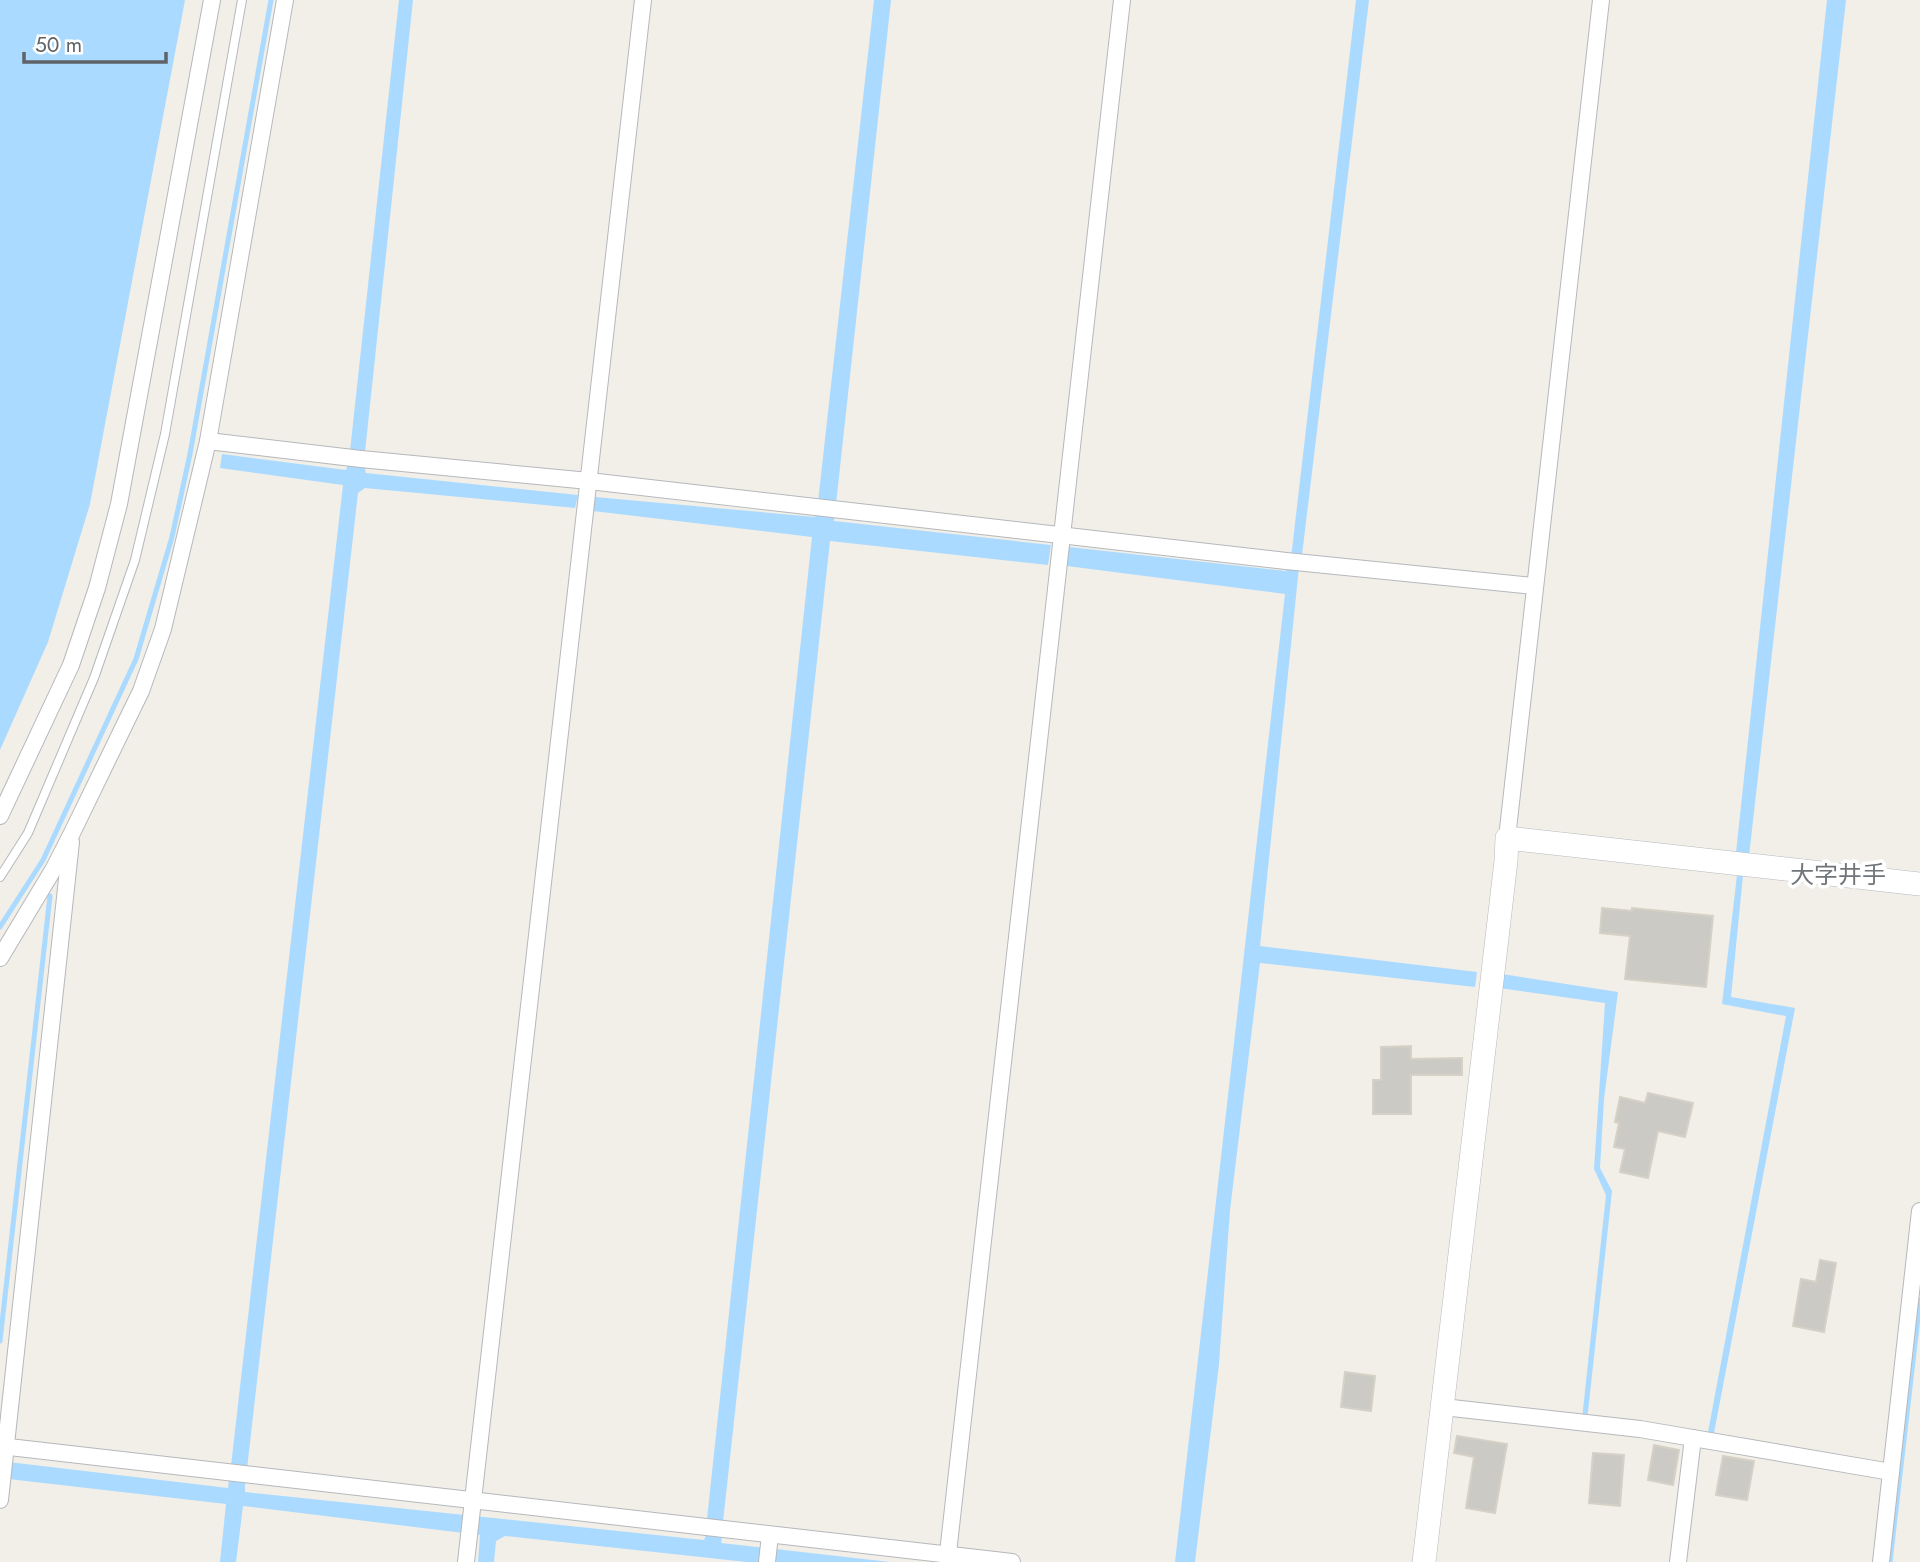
<svg xmlns="http://www.w3.org/2000/svg" width="1920" height="1562" font-family="Jost,'Noto Sans JP',sans-serif">
	<rect width="100%" height="100%" fill="#f1efe8"/>
	<!-- water -->
	<g fill="#aadaff">
		<polygon points="0,0 185,0 90,504 48,642 0,750"/>
		<polygon points="399,0 413,0 365,452 350,451"/>
		<polygon points="874,0 891,0 836,504 818,502"/>
		<polygon points="1356,0 1369,0 1302,555 1299,567 1260,946 1477,972 1475,987 1260,963 1230,1210 1219,1364 1195,1562 1175,1562 1285,594 1067,566 1069,547 1286,571 1291,558"/>
		<polygon points="1827,0 1846,0 1749,856 1736,853"/>
		<polygon points="222,454 346,470 349,463 364,464 366,473 578,495 575,508 365,488 358,493 247,1469 231,1466 343,485 220,468"/>
		<polygon points="595,497 815,517 816,512 835,514 834,521 1051,545 1048,565 830,541 723,1522 707,1519 812,537 593,511"/>
		<polygon points="1737,875 1743,875 1731,997 1795,1008 1714,1433 1708,1432 1786,1016 1722,1004"/>
		<polygon points="1502,974 1618,992 1604,1099 1600,1168 1612,1191 1587,1421 1582,1419 1606,1195 1594,1169 1605,1003 1499,988"/>
		<polygon points="0,1461 228,1488 229,1480 245,1482 245,1492 704,1540 706,1535 722,1537 721,1543 890,1562 747,1562 505,1536 496,1541 494,1562 478,1562 480,1535 243,1506 236,1562 220,1562 226,1504 0,1478"/>
	</g>
	<g fill="none" stroke-linecap="round" stroke-linejoin="round">
		<!-- stream -->
		<g stroke="#aadaff" stroke-width="5">
			<polyline points="0,927 43,860 136,659 172,537 190,454 271,0"/>
			<polyline points="0,1341 50,896"/>
			<polyline points="1890,1562 1920,1300"/>
		</g>
	</g>
	<!-- building -->
	<g fill="#cccac5" stroke="#d6d1c6" stroke-width="2">
		<polygon points="1602,908 1632,911 1632,908 1713,916 1706,987 1625,979 1630,936 1600,933"/>
		<polygon points="1411,1046 1411,1059 1462,1058 1462,1075 1411,1075 1411,1114 1373,1114 1373,1080 1381,1080 1381,1047"/>
		<polygon points="1648,1093 1693,1103 1685,1137 1658,1131 1648,1178 1620,1172 1625,1149 1614,1147 1619,1123 1615,1122 1620,1097 1645,1103"/>
		<polygon points="1820,1260 1836,1263 1824,1332 1793,1326 1801,1279 1816,1282"/>
		<polygon points="1345,1372 1375,1376 1371,1411 1341,1407"/>
		<polygon points="1457,1436 1507,1444 1495,1513 1466,1508 1474,1457 1454,1453"/>
		<polygon points="1654,1445 1679,1450 1673,1485 1648,1480"/>
		<polygon points="1593,1453 1624,1455 1620,1506 1589,1503"/>
		<polygon points="1723,1456 1754,1461 1747,1500 1716,1495"/>
	</g>
	<g fill="none" stroke-linecap="round" stroke-linejoin="round">
		<defs>
			<polyline id="lane" points="0,877 28,833 94,678 135,560 165,434 242,0"/>
			<g id="street">
				<polyline points="208,441 361,459 589,481 1286,561 1534,586"/>
				<polyline points="0,816 71,665 97,588 119,504 212,0"/>
				<polyline points="1507,838 1601,0"/>
				<polyline points="0,958 53,870 72,833 141,691 163,629 208,441 285,0"/>
				<polyline points="1443,1407 1640,1429 1891,1472"/>
				<polyline points="0,1446 1012,1562"/>
				<polyline points="0,1500 71,842"/>
				<polyline points="466,1562 643,0"/>
				<polyline points="767,1562 770,1535"/>
				<polyline points="947,1562 1122,0"/>
				<polyline points="1678,1562 1693,1438"/>
				<polyline points="1881,1562 1920,1211"/>
			</g>
			<polyline id="secondary" points="1424,1562 1506,861 1507,838 1920,884"/>
		</defs>
		<!-- lane casing -->
		<use href="#lane" stroke="#b5b8bc" stroke-width="10"/>
		<!-- street casing -->
		<use href="#street" stroke="#b5b8bc" stroke-width="18"/>
		<!-- secondary casing -->
		<use href="#secondary" stroke="#b6babf" stroke-width="24"/>
		<!-- lane -->
		<use href="#lane" stroke="#fff" stroke-width="8"/>
		<!-- street -->
		<use href="#street" stroke="#fff" stroke-width="16"/>
		<!-- secondary -->
		<use href="#secondary" stroke="#fff" stroke-width="23"/>
	</g>
	<g text-anchor="middle" dominant-baseline="central" stroke-width="7" stroke-linejoin="round" paint-order="stroke">
		<!-- quarter labels -->
		<g font-size="24" fill="#70757a" stroke="#fff">
			<text x="1838" y="874">大字井手</text>
		</g>
	</g>
	<!-- scale -->
	<path d="M24 52v10h142v-10" fill="none" stroke="#5f6368" stroke-width="3.5"/>
	<text x="35" y="52" font-size="21" fill="#5f6368" stroke="#ffffff" stroke-width="5" paint-order="stroke">50 m</text>
</svg>
